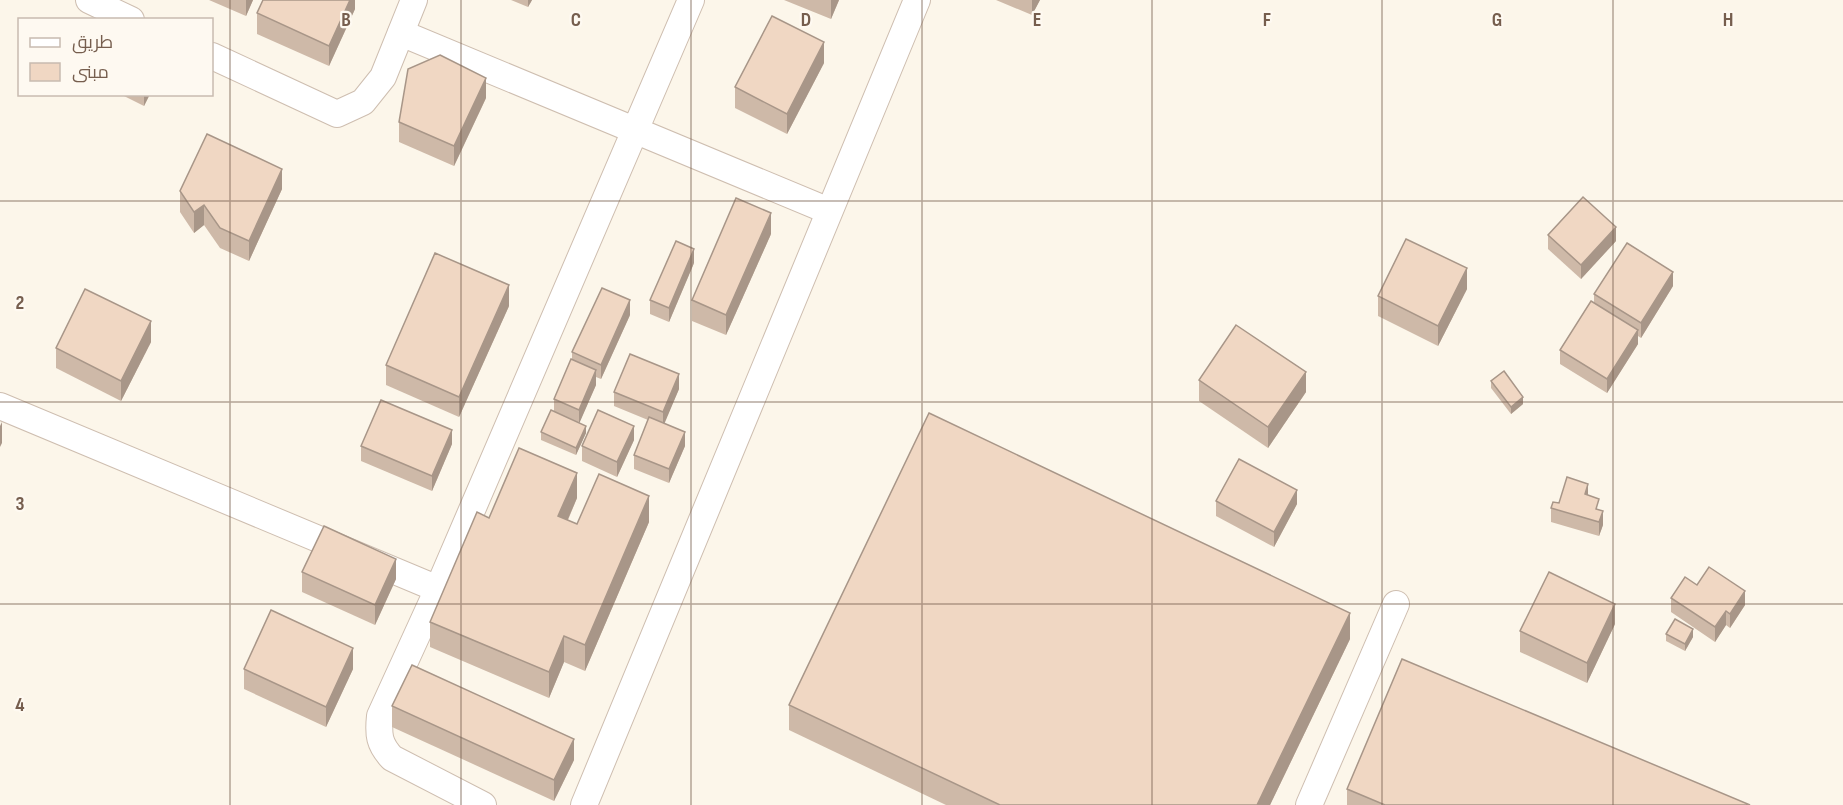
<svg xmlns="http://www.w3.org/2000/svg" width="1843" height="805" font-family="'Sofia Sans Condensed',Cairo,sans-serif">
	<rect width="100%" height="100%" fill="#fcf6ea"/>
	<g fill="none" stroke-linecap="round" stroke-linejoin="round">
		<defs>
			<g id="street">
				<polyline points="89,0 131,20"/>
				<polyline points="401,33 829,211"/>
				<polyline points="212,56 337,114 363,102 383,77 414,0"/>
				<polyline points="0,406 438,589"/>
				<path d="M483,805L392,758C379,744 378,735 380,716L438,589L691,0"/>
				<polyline points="584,805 917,0"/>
				<polyline points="1309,805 1396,604"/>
			</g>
		</defs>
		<!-- street casing -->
		<use href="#street" stroke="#cebeb0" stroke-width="28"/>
		<!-- street -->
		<use href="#street" stroke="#fff" stroke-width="26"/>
	</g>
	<!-- wall -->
	<g fill="#ceb9a8">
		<polygon points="209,0 253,0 246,16"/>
		<polygon points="355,0 355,9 329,66 257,34 257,13"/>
		<polygon points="511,0 532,0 528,7"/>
		<polygon points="784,0 839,0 831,19"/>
		<polygon points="996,0 1040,0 1032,15"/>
		<polygon points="824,63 787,134 735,108 735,87"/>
		<polygon points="120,94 150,94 144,106"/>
		<polygon points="486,98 454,166 399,142 399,122"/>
		<polygon points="282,189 249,261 220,248 204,225 194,233 180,212 180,191"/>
		<polygon points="771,234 726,335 692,321 692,300"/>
		<polygon points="1548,235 1616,241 1581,279 1548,249"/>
		<polygon points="694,263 669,322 650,314 650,300"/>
		<polygon points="1673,286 1641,338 1638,336 1638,344 1607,393 1560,364 1560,350 1594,302 1594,294"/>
		<polygon points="1467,289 1438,346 1378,316 1378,296"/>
		<polygon points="509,306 459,417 386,385 386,365"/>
		<polygon points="630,315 601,379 596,377 596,385 579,423 586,433 576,455 541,440 541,432 554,411 554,399 572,360 572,352"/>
		<polygon points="151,342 121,401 56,368 56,348"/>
		<polygon points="1199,380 1306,392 1268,448 1199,401"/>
		<polygon points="1491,381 1523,404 1511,414 1491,388"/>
		<polygon points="679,389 664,423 685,446 669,483 634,469 634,455 648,420 614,406 614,392"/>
		<polygon points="634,440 617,477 582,461 582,446"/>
		<polygon points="452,444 432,491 361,461 361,446"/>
		<polygon points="577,498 568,520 577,524 649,522 585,671 564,662 549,698 430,647 430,622 489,518"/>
		<polygon points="1216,501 1297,504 1274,547 1216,516"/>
		<polygon points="1559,503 1599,510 1603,525 1599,536 1551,522 1551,508"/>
		<polygon points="302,572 396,579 375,625 302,592"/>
		<polygon points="1697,585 1745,605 1730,628 1726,625 1715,642 1671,612 1671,598"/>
		<polygon points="1615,624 1587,683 1520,652 1520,631"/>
		<polygon points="1666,634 1693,637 1685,651 1666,641"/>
		<polygon points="1350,639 1270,805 946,805 789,730 789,705"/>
		<polygon points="244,669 353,669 326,727 244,689"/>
		<polygon points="392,706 574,760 554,801 392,727"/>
		<polygon points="1347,789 1750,805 1347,805"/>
	</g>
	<!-- shaded-wall -->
	<g fill="#a89688">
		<polygon points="246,0 253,0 246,16"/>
		<polygon points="350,0 355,0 355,9 329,66 329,46"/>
		<polygon points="528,0 532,0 528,7"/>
		<polygon points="831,0 839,0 831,19"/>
		<polygon points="1032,0 1040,0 1032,15"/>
		<polygon points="824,42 824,63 787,134 787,114"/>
		<polygon points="486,78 486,98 454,166 454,146"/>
		<polygon points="144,94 150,94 144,106"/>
		<polygon points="282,169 282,189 249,261 249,241"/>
		<polygon points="204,205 204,225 194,233 194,212"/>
		<polygon points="771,213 771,234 726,335 726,315"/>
		<polygon points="1616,227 1616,241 1581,279 1581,265"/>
		<polygon points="694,249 694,263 669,322 669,308"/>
		<polygon points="1467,268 1467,289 1438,346 1438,326"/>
		<polygon points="1673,272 1673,286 1641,338 1641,323"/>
		<polygon points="509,285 509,306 459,417 459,397"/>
		<polygon points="630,300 630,315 601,379 601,365"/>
		<polygon points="151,321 151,342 121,401 121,381"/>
		<polygon points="1638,330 1638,344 1607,393 1607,379"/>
		<polygon points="596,370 596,385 579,424 579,410"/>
		<polygon points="1306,372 1306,392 1268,448 1268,427"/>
		<polygon points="679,374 679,389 663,427 663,412"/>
		<polygon points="1523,397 1523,404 1511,414 1511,407"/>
		<polygon points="2,422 2,443 0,447 0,426"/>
		<polygon points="586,426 586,433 576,455 576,448"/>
		<polygon points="634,426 634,440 617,477 617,462"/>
		<polygon points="452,430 452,444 432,491 432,476"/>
		<polygon points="685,432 685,446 669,483 669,469"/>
		<polygon points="577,473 577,498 558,542 558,516"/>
		<polygon points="1588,484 1588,498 1585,494"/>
		<polygon points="1297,490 1297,504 1274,547 1274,532"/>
		<polygon points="649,496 649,522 585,671 585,645"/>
		<polygon points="1603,511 1603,525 1599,536 1599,522"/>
		<polygon points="396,559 396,579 375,625 375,605"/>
		<polygon points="1745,591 1745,605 1730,628 1730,614"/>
		<polygon points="1615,604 1615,624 1587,683 1587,663"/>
		<polygon points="1726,611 1726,625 1715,642 1715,627"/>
		<polygon points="1350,613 1350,639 1270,805 1257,805"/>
		<polygon points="1693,629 1693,637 1685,651 1685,644"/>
		<polygon points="564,636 564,662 549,698 549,672"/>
		<polygon points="353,648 353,669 326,727 326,707"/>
		<polygon points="574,739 574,760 554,801 554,780"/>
	</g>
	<!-- building -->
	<g fill="#f0d7c3" stroke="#a89688" stroke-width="1.5">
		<polygon points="263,0 350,0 329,46 257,13"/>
		<polygon points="772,16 824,42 787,114 735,87"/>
		<polygon points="440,55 486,78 454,146 399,122 408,69"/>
		<polygon points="207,134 282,169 249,241 220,228 204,205 194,212 180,191"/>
		<polygon points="1583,197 1616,227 1581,265 1548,235"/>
		<polygon points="736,198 771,213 726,315 692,300"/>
		<polygon points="1406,239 1467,268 1438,326 1378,296"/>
		<polygon points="676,241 694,249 669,308 650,300"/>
		<polygon points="1627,243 1673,272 1641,323 1594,294"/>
		<polygon points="435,253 509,285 459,397 386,365"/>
		<polygon points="602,288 630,300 601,365 572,352"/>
		<polygon points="85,289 151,321 121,381 56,348"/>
		<polygon points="1591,301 1638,330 1607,379 1560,350"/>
		<polygon points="1236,325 1306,372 1268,427 1199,380"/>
		<polygon points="630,354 679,374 663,412 614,392"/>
		<polygon points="571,359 596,370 579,410 554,399"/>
		<polygon points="1504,371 1523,397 1511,407 1491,381"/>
		<polygon points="381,400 452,430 432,476 361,446"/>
		<polygon points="551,410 586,426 576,448 541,432"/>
		<polygon points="598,410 634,426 617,462 582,446"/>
		<polygon points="929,413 1350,613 1257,805 1000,805 789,705"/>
		<polygon points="649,417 685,432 669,469 634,455"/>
		<polygon points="519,448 577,473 558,516 577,524 599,474 649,496 585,645 564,636 549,672 430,622 477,512 489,518"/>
		<polygon points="1239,459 1297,490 1274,532 1216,501"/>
		<polygon points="1567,477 1588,484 1585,494 1599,499 1596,509 1603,511 1599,522 1551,508 1553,502 1559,503"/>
		<polygon points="324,526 396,559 375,605 302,572"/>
		<polygon points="1709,567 1745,591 1730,614 1726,611 1715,627 1671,598 1685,577 1697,585"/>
		<polygon points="1549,572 1615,604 1587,663 1520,631"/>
		<polygon points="271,610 353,648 326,707 244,669"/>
		<polygon points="1675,619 1693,629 1685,644 1666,634"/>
		<polygon points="1402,659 1750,805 1385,805 1347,789"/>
		<polygon points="412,665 574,739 554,780 392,706"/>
	</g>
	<!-- grid -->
	<path fill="none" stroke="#765e4e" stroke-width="1.5" stroke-opacity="0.55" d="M230,0V805M461,0V805M691,0V805M922,0V805M1152,0V805M1382,0V805M1613,0V805M0,201H1843M0,402H1843M0,604H1843"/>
	<g font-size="20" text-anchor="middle" font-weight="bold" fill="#765e4e" stroke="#fef9f1" stroke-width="4.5" stroke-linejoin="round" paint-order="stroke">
		<text x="346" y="26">B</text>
		<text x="576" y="26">C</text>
		<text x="806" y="26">D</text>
		<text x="1037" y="26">E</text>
		<text x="1267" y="26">F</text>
		<text x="1497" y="26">G</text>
		<text x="1728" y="26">H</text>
		<text x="20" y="309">2</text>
		<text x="20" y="510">3</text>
		<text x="20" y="711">4</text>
	</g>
	<!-- legend -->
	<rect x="18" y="18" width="195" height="78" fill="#fef9f1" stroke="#c8bbb0" stroke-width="1.5"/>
	<rect x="30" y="38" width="30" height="9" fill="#ffffff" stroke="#c8bbb0" stroke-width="1.5"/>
	<text x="72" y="48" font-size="18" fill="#765e4e">طريق</text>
	<rect x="30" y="63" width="30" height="18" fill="#f0d7c3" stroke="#c8bbb0" stroke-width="1.5"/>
	<text x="72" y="78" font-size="18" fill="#765e4e">مبنى</text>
</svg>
